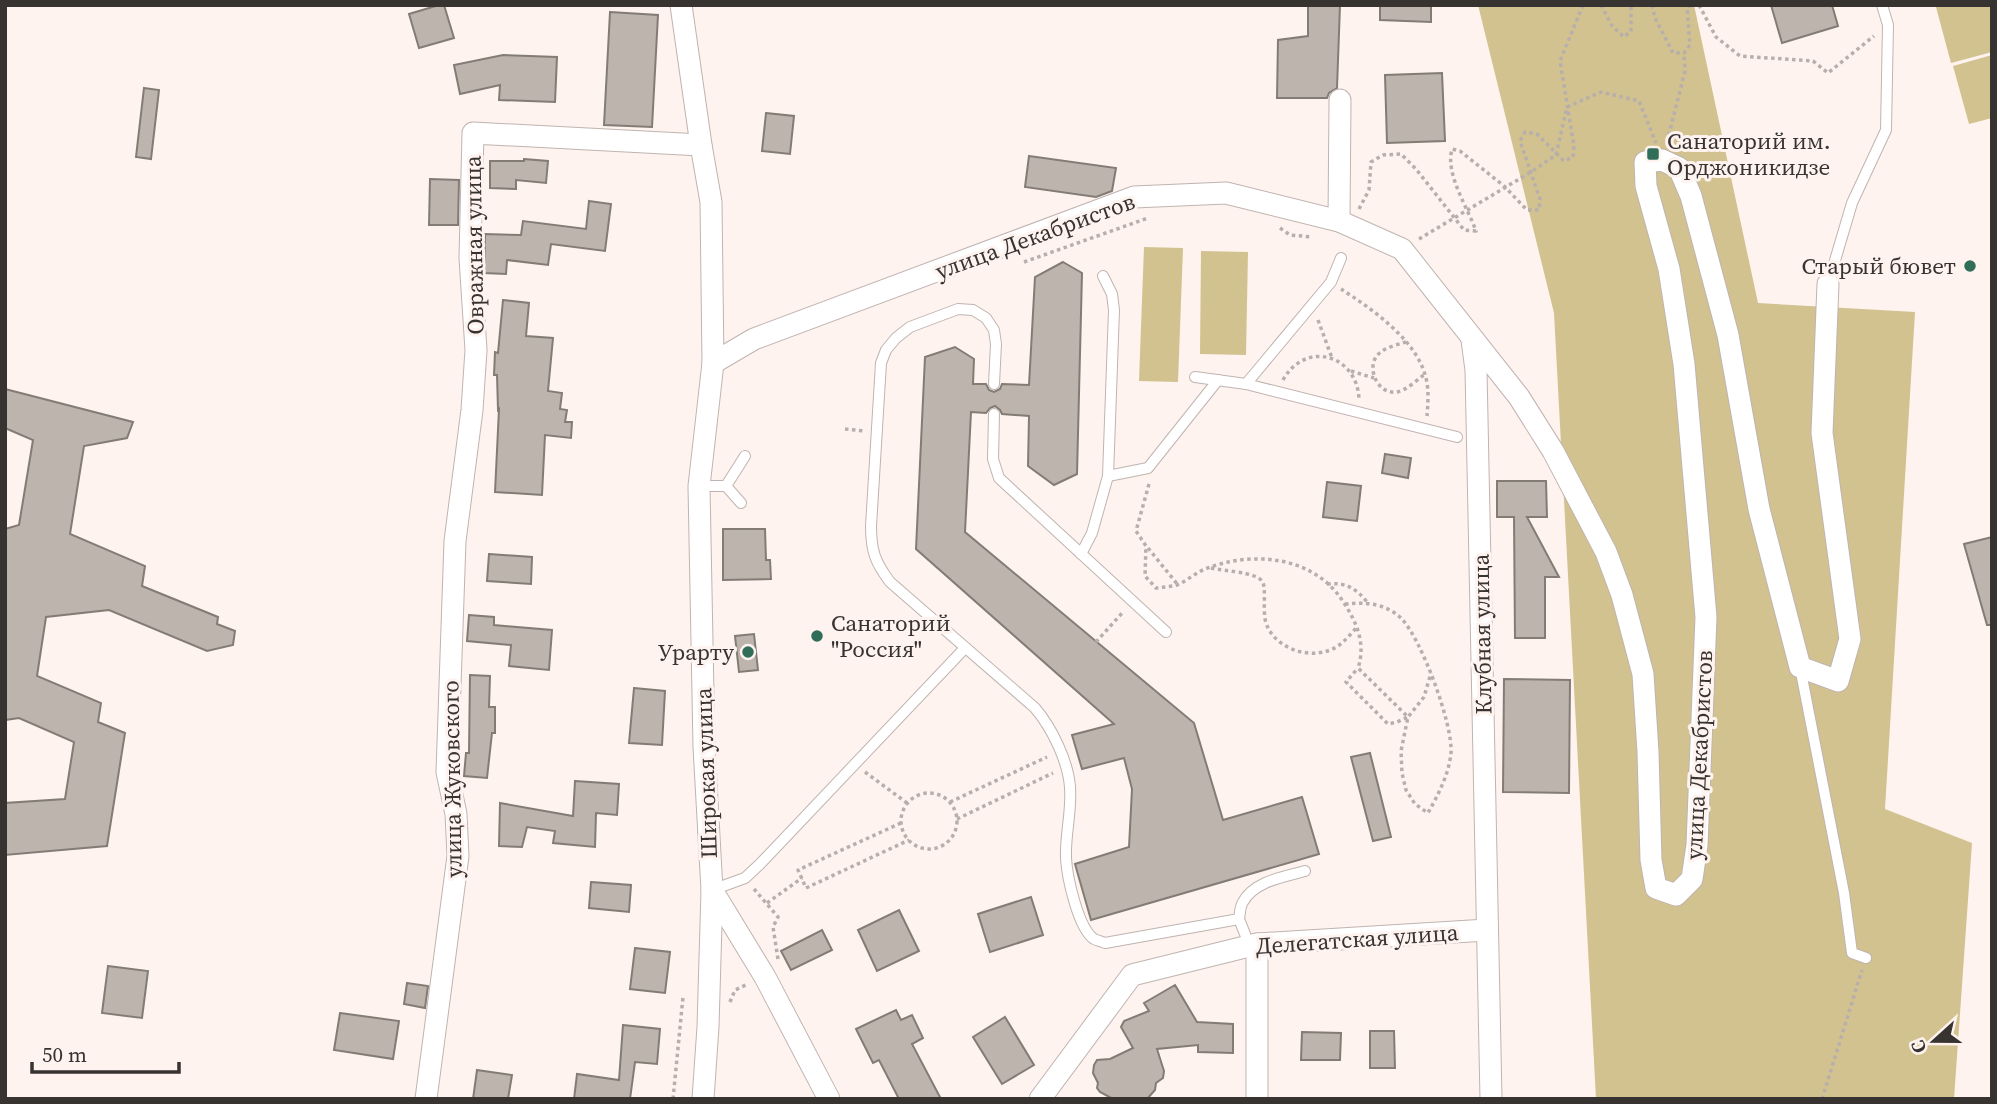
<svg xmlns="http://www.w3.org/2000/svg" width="1997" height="1104" font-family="'Source Serif 4',serif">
	<rect width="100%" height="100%" fill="#fef3ef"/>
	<!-- green -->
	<g fill="#d2c28f">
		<polygon points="1478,5 1694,5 1758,303 1915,312 1885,809 1972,843 1954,1099 1596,1099 1554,313"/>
		<polygon points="1940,5 1992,5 1992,52 1951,63 1936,7"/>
		<polygon points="1992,55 1992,118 1969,124 1953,66"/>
		<polygon points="1144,247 1183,248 1178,382 1139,381"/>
		<polygon points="1201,251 1248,252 1246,355 1200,354"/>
	</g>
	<!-- building -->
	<g fill="#bcb4ad" stroke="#837c75" stroke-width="2">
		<polygon points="439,5 444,5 454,38 419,48 409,14"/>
		<polygon points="1308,5 1340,5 1337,88 1329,93 1327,98 1277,98 1278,40 1308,36"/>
		<polygon points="1380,5 1431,5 1431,22 1380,20"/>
		<polygon points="1771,5 1832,5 1838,26 1782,43"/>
		<polygon points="610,12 658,15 652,127 604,125"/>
		<polygon points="503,55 557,57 555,102 499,100 500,85 460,94 454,65"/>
		<polygon points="1442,73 1445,141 1387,143 1385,75"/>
		<polygon points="144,88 159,90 151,159 136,157"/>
		<polygon points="766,113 794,116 790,154 762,151"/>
		<polygon points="1029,156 1116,168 1112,191 1096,197 1025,187"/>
		<polygon points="524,159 548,161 546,183 516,180 516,189 490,188 490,161 524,161"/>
		<polygon points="430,179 459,180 458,225 429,225"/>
		<polygon points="589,201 611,204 605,251 551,244 548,265 507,260 506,274 484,273 485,234 521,235 523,221 586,229"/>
		<polygon points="1063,262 1082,273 1077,474 1054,485 1028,466 1029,416 1002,414 1000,410 995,406 990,408 986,413 971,412 965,532 1194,723 1223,820 1302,797 1319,854 1091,920 1075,864 1129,847 1132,789 1124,758 1082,769 1072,735 1114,724 916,549 925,357 955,347 974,359 973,384 986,384 989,390 994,392 1000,389 1002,384 1029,385 1035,277"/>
		<polygon points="503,300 529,303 526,336 553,338 548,391 562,393 560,409 567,410 565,422 572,422 571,438 545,435 542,495 495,492 499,409 498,410 497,375 494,375 495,352 498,353"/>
		<polygon points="5,389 133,422 127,438 84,446 70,534 145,566 142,586 218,617 217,624 235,631 233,645 207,651 109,610 46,617 37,676 101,703 98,722 125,733 107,846 5,855 5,803 65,799 74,742 19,718 5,720 5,529 19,525 33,440 5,428"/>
		<polygon points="1385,454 1411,458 1408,478 1382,473"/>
		<polygon points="1497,481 1546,481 1547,517 1527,517 1559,577 1545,577 1545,638 1515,638 1514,517 1497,517"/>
		<polygon points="1327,482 1361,486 1357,521 1323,517"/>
		<polygon points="723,529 765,529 766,560 770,560 771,579 723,580"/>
		<polygon points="1992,537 1992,625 1987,625 1964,544"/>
		<polygon points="489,554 532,557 531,584 487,581"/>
		<polygon points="469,615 494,617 494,625 552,630 549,670 509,666 511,645 467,641"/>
		<polygon points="754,634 758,670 739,672 735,636"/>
		<polygon points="470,675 490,676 489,707 495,707 495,733 492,733 487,778 464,776 466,753 469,753"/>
		<polygon points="1504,679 1570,680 1569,793 1503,792"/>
		<polygon points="634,688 665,691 662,745 629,743"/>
		<polygon points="1370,753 1391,837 1373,841 1351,757"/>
		<polygon points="575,781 619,784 617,815 596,813 595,847 553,843 555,831 527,827 522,847 499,846 500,803 573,816"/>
		<polygon points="591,882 631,885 629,912 589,908"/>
		<polygon points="1031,897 1043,935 990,952 978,914"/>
		<polygon points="899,910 919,951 877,971 858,930"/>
		<polygon points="822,930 832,950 791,970 781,951"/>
		<polygon points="635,948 670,952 665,993 630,989"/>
		<polygon points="108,966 148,971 142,1018 102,1013"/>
		<polygon points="407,983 428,986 425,1008 404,1004"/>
		<polygon points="1175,985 1197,1022 1233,1024 1233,1053 1198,1052 1198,1045 1157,1049 1164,1071 1163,1078 1156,1083 1155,1090 1147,1099 1113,1099 1100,1092 1097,1088 1098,1083 1093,1073 1094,1065 1097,1060 1110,1059 1133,1048 1121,1027 1124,1021 1149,1011 1144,1003"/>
		<polygon points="896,1010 901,1020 912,1015 923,1038 912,1044 941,1099 899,1099 879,1060 873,1063 856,1029"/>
		<polygon points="340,1013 399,1021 393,1059 334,1050"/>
		<polygon points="1005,1017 1034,1065 1002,1084 973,1037"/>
		<polygon points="623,1025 660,1029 657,1064 635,1062 630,1099 574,1099 577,1074 619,1080"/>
		<polygon points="1370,1031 1394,1031 1395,1068 1370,1068"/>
		<polygon points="1302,1032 1341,1033 1340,1060 1301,1060"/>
		<polygon points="477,1070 512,1075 508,1099 473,1099"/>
	</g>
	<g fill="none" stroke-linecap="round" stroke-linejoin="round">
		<defs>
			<g id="lane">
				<polyline points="1828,284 1852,203 1886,130 1888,25 1882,5"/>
				<polyline points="1195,377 1246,384 1457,437"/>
				<path d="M994,384L996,344L994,330L986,318L973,310L958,309L910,327L896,338L886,350L881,363L871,526C871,551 875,562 890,582L1035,708C1052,728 1068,761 1070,787C1072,811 1065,834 1066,858C1067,877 1078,928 1094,939C1098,941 1101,941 1105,943L1239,919L1247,939"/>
				<polyline points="1246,384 1331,282 1341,258"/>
				<polyline points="994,414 993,459 999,478 1166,632"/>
				<polyline points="1108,476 1148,468 1218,380"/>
				<polyline points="699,486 726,486 745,456"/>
				<polyline points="726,486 741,503"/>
				<polyline points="1081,554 1092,533 1108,476 1114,310 1112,294 1103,276"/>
				<polyline points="1800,667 1844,893 1852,953 1866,958"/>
				<polyline points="712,890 745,878 760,864 965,648"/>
				<path d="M1239,919C1240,914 1240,906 1243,902C1254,881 1284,877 1305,871"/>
			</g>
			<g id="street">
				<polyline points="681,5 701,145 711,202 713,363 699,486 704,747 712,890 708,1027 703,1099"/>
				<polyline points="1339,221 1340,100"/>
				<polyline points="1472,340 1476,370 1491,1099"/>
				<polyline points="713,363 754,339 1134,197 1226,193 1339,221 1402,249 1519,397 1553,451 1606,552 1622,595 1643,674 1648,752 1651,860 1656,888 1676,895 1692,879 1697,845 1706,617 1684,364 1669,269 1646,186 1645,162 1662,160 1679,168 1691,196 1728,335 1759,509 1800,667 1838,681 1850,639 1822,433 1828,284"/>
				<polyline points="712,890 765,977 829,1099"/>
				<polyline points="426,1099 458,856 456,814 447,772 455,541 472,410 476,350 470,258 473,133 701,145"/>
				<polyline points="1040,1099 1132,975 1257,944 1487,930"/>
				<polyline points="1257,1099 1257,944"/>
			</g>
		</defs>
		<!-- lane casing -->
		<use href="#lane" stroke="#bfb4b0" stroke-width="12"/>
		<!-- street casing -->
		<use href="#street" stroke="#bfb4b0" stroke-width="23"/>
		<!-- path -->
		<g stroke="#b7afab" stroke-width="3.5" stroke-dasharray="3.5 3.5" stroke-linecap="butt">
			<polyline points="1601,5 1612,26 1624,37 1631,31 1631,5"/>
			<polyline points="1652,5 1655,18 1673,53 1684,53 1690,45 1687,7 1693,5"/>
			<polyline points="1699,5 1716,37 1740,56 1813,61 1828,73 1874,36"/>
			<polyline points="1667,142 1685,71 1684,53"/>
			<path d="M1359,209L1369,190L1371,162L1383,155L1401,154L1416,169L1464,230L1476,231C1467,206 1445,174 1452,149L1460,151L1504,186L1527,210H1539L1540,199L1520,141L1525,132L1537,134L1564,161L1573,157L1574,146L1560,61L1583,5"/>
			<polyline points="1280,228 1290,235 1312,237"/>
			<polyline points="1419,239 1531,172 1556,155 1567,107 1601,92 1639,101 1656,143"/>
			<polyline points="1024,262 1148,218"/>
			<path d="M1341,289C1372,309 1417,340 1426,378C1429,390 1428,403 1427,416"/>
			<polyline points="1318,320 1332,358"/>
			<path d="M1406,342C1396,345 1382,348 1376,357C1367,371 1379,395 1397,392C1407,390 1417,380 1425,374"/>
			<polyline points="1351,371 1374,378"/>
			<path d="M1283,380C1305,340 1357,354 1359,399"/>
			<polyline points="845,429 864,431"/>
			<path d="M1149,484L1136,531L1146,546L1145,576L1156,588C1163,587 1170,587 1177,585C1187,581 1195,573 1205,569C1253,550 1315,556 1344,603C1357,623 1366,644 1358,668L1408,717L1397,722L1388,724L1346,682L1358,668"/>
			<polyline points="1148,548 1178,585"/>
			<path d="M1211,568C1224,571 1255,572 1262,581C1267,587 1262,611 1266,623C1275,650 1314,662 1338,646C1345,641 1351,634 1357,627"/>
			<path d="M1327,584C1345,582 1356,588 1367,602"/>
			<path d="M1345,604C1365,602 1385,603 1401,618C1421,638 1453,724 1451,753C1449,774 1438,795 1428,813L1415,804L1406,790L1402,773L1401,751L1408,717L1424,697L1431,673"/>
			<polyline points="1096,642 1123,612"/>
			<polyline points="865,772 907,803"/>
			<circle cx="929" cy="821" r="28"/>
			<polyline points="950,802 1047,757"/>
			<polyline points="957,819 1053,773"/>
			<polyline points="901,823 798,870 806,888 909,840"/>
			<polyline points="754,889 778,917 773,927 778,959"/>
			<polyline points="767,903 802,878"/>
			<polyline points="730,1002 735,990 748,984"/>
			<polyline points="673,1099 683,997"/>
			<polyline points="1822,1099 1862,970"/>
		</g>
		<!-- lane -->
		<use href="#lane" stroke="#fff" stroke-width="10"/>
		<!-- street -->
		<use href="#street" stroke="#fff" stroke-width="21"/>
	</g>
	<!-- markers -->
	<g fill="#316e5a" stroke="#fef3ef" stroke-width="2.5">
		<rect x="1646" y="147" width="14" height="14" rx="3.5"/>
		<circle cx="1970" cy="266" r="7"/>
		<circle cx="817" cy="636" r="7"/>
		<circle cx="748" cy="652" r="7"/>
	</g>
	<g text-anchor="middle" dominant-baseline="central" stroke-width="6" stroke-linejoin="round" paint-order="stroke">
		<!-- poi labels -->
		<g font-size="23" fill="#373331" stroke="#fef3ef" text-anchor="start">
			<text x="1667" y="141">Санаторий им.<tspan x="1667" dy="26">Орджоникидзе</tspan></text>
			<text x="1956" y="266" text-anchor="end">Старый бювет</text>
			<text x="831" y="623">Санаторий<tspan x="831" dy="26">"Россия"</tspan></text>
			<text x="734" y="652" text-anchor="end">Урарту</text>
		</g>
		<!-- street labels -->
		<g font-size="23" fill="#373331" stroke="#fef3ef">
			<text transform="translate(1035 236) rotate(-20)">улица Декабристов</text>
			<text transform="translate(474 245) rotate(-91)">Овражная улица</text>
			<text transform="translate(1482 634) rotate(-91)">Клубная улица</text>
			<text transform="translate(1699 755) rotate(-87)">улица Декабристов</text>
			<text transform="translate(706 773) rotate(-92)">Широкая улица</text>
			<text transform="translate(452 779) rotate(-91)">улица Жуковского</text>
			<text transform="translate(1357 939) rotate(-4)">Делегатская улица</text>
		</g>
	</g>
	<!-- border -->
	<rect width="1997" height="1104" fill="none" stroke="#373331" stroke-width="14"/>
	<!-- north arrow -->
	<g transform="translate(1934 1041) rotate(249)" stroke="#fef3ef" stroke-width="5" paint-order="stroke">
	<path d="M0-5L12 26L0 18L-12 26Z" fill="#373331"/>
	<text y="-10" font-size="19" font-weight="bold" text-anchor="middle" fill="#373331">С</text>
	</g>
	<!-- scale -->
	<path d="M32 1062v10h147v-10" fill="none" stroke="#373331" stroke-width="3.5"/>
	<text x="42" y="1062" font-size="21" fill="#373331" stroke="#fef3ef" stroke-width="5" paint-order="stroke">50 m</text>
</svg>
